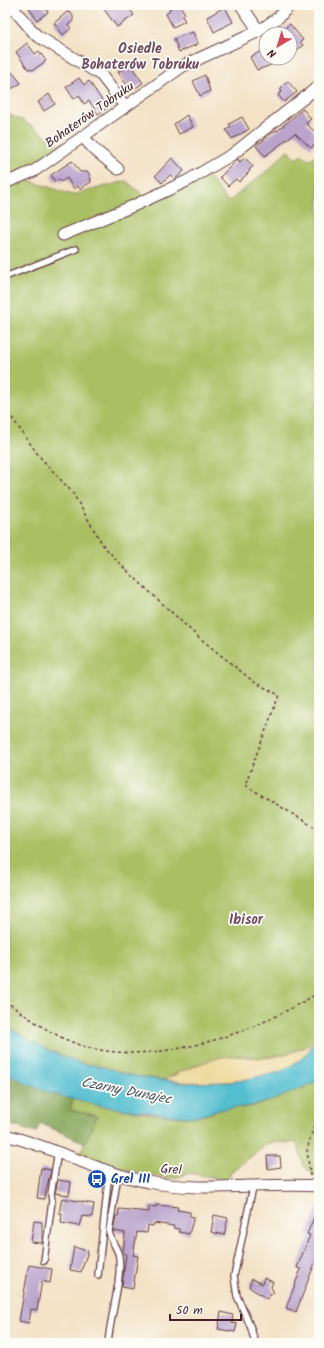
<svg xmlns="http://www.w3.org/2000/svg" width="324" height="1348" font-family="Kalam,sans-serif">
	<rect width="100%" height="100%" fill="#fdfcf7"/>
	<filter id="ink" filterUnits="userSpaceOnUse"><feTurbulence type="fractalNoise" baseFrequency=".025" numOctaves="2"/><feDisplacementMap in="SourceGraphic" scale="8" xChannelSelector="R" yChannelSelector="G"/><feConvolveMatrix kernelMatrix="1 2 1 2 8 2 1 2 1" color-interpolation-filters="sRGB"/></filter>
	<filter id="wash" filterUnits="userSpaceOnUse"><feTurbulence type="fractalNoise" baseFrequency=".012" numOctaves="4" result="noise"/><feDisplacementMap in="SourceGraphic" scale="16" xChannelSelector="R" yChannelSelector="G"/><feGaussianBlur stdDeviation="0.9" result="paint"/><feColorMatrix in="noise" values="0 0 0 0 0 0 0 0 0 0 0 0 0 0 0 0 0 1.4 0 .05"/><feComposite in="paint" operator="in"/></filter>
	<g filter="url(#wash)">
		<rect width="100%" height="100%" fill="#f3e2c6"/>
		<!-- green -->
		<g fill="#aabf64" stroke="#7a6f48">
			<polygon points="5,113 24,121 61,146 25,175 28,180 72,195 126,181 153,203 207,174 228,202 268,170 287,150 297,159 301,154 310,160 319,151 319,1037 313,1044 287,1053 261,1058 242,1055 196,1065 164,1080 128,1075 104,1067 79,1063 48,1050 5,1026"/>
			<path d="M319,1081V1179H317L304,1166L297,1143L270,1142L230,1173L229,1180L189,1173L175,1178L145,1175L110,1165L80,1153L97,1116L70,1110L73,1099C111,1107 152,1117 191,1117C203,1117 212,1112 223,1109C233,1106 244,1108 254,1106C277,1100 296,1089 319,1081Z"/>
		</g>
		<!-- forest -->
		<polygon fill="#87a65a" stroke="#686242" points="5,1071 20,1080 73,1099 70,1110 97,1116 85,1143 40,1123 36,1133 5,1123"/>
		<!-- sand -->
		<path fill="#eeda9e" stroke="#9c7c64" d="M313,1044C310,1049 307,1055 303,1059C274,1085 200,1085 164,1080C181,1072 199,1063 218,1058C234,1054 245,1058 260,1058C278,1059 297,1050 313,1044Z"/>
		<!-- water -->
		<path fill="#53becf" stroke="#4e6e7d" d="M5,1026L48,1050L79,1063L104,1067L128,1075L183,1083L233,1082L280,1072L303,1058L319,1037V1081C296,1089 275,1102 251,1106C242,1108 233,1107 224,1109C213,1111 203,1116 192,1117C179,1117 165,1114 153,1113C104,1107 46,1099 5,1071Z"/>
		<g id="blocks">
			<!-- building -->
			<g fill="#baa4cc">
				<polygon points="33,5 43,5 48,12 37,20 29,8"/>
				<polygon points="101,5 127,5 134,15 117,27"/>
				<polygon points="176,5 180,5 185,14 182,16 185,21 173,27 166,14 170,11 169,9"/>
				<polygon points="225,7 233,22 214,32 207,17"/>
				<polygon points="67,12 71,13 73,16 73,21 68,25 71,28 63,35 54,23"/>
				<polygon points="290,24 303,40 300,42 303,45 296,51 293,47 290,50 290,34 277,34"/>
				<polygon points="193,32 198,44 179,52 174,39"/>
				<polygon points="27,43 35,54 39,51 46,61 33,70 28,69 16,52"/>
				<polygon points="264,50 271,65 257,70 250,57"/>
				<polygon points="130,64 143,83 131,91 118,72"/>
				<polygon points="12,72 21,83 5,93 5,76"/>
				<polygon points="205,75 210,91 200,96 193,81"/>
				<polygon points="79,78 84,85 89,81 107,108 98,114 89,101 84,104 79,95 74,99 66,87"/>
				<polygon points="288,81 297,92 284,102 278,95 282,91 280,89"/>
				<polygon points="49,94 55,104 44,111 38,102"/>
				<polygon points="303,109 311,119 306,123 319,136 319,140 311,148 295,133 265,156 256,146 276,130 277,131"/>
				<polygon points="187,115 193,127 179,134 174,124"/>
				<polygon points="242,117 249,129 232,139 226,130 231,127 229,124"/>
				<polygon points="172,158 184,171 175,179 170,175 162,183 155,176"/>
				<polygon points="245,158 253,166 249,170 250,171 239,182 236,179 228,186 220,177 238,159 240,162"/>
				<polygon points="72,161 80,172 88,172 90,176 91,182 80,189 78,186 74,189 67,178 61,182 59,179 55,182 51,175"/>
				<polygon points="267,1156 280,1156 281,1167 268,1169"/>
				<polygon points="41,1168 51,1170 44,1199 37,1198"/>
				<polygon points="58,1180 71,1182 69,1195 55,1193"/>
				<polygon points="62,1198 94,1204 92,1217 82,1216 79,1226 61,1223 62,1213 59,1213"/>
				<polygon points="156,1205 178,1207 177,1210 190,1212 190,1216 194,1217 189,1234 179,1232 179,1229 173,1228 174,1226 154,1223 153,1226 148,1225 147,1233 137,1232 133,1255 138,1256 133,1289 122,1287 126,1254 123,1253 125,1233 113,1231 116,1216 118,1216 119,1209 149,1212 149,1206 156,1207"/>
				<polygon points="319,1205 319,1252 296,1312 286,1308 301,1269 297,1268 310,1235 307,1234"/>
				<polygon points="214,1215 228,1218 224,1235 211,1232"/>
				<polygon points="34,1221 42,1222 42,1243 31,1242"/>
				<polygon points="74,1247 88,1251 81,1272 70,1270"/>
				<polygon points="29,1265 52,1269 50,1283 42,1281 37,1310 31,1309 29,1323 19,1321"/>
				<polygon points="264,1278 273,1282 271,1287 274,1293 270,1295 267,1299 249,1287 252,1279 262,1284"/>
				<polygon points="221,1312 233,1315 232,1323 237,1324 235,1332 218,1329"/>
			</g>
		</g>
	</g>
	<g filter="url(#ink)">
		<use href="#blocks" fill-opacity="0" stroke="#633c42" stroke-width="1"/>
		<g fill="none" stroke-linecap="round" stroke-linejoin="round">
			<defs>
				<g id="lane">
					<polyline points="5,277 76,249"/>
					<polyline points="253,1187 234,1276 237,1296 251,1328 255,1343"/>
					<polyline points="44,1261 52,1201 51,1194 58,1151"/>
					<polyline points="98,1275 109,1172"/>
					<path d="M108,1343C110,1317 122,1281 119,1257C118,1248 110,1241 109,1231L118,1175"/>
				</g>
				<g id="street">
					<polyline points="241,5 259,31"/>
					<polyline points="12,7 36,35 101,75 125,106"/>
					<polyline points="83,137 95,150 118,169"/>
					<polyline points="5,183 34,171 183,66 259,31 279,17 290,5"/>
					<polyline points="63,235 133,206 187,181 233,154 319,86"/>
					<path d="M5,1135C54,1147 99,1173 149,1182C203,1193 265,1182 319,1186"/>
				</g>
			</defs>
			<!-- lane casing -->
			<use href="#lane" stroke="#633c42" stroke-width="8"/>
			<!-- street casing -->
			<use href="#street" stroke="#633c42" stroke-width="13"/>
			<!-- path -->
			<g stroke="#633c42" stroke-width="1.5" stroke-dasharray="3 3" stroke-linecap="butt">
				<polyline points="5,408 39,456 72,492 103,545 121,565 196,635 254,682 279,695 245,785 319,830"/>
				<path d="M5,1001C29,1018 54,1037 83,1046C138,1062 203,1047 254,1026C277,1017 298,1004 319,993"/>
				<polyline points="310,1176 307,1150 319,1108"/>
			</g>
			<!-- lane -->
			<use href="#lane" stroke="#fff" stroke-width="5.5"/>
			<!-- street -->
			<use href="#street" stroke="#fff" stroke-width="11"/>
		</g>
	</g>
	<!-- icons -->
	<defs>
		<symbol id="bus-disc" viewBox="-11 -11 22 22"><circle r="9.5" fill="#1a4fb4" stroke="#fdfcf7"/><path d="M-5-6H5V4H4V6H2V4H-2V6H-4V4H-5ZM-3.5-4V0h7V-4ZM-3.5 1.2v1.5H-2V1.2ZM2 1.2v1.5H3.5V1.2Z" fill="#fff"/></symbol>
	</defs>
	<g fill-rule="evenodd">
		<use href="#bus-disc" x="86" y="1168" width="22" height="22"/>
	</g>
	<g text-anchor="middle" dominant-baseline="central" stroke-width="3.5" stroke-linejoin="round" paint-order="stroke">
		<!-- street labels -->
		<g font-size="13" fill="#4a1f2b" stroke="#fdfcf7">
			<text transform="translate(90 115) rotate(-35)">Bohaterów Tobruku</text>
			<text transform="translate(171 1170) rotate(4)">Grel</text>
		</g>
		<!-- transit labels -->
		<g font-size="13" font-weight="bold" fill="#164399" stroke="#fdfcf7" text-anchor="start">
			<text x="111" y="1179">Grel III</text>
		</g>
		<!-- neighbourhood labels -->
		<g font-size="14" font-weight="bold" fill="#714e63" stroke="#fdfcf7">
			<text x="140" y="49">Osiedle<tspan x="140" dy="16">Bohaterów Tobruku</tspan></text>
			<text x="246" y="920">Ibisor</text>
		</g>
		<!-- water labels -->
		<g font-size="14" font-style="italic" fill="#4d5764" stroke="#fdfcf7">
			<text transform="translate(126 1091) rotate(11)">Czarny Dunajec</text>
		</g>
	</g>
	<!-- margin -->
	<rect width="324" height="1348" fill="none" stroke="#fdfcf7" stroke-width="20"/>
	<!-- north arrow -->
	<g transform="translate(278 46) rotate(218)"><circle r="19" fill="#fdfcf7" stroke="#b5a4a5"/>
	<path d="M0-3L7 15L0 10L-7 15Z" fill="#d1495b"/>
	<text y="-6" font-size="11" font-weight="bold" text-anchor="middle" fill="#4a1f2b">N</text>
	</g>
	<!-- scale -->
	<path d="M170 1314v6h71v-6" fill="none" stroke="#4a1f2b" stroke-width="2"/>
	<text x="176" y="1314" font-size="12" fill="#4a1f2b" stroke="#fdfcf7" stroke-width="3" paint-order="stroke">50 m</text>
</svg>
